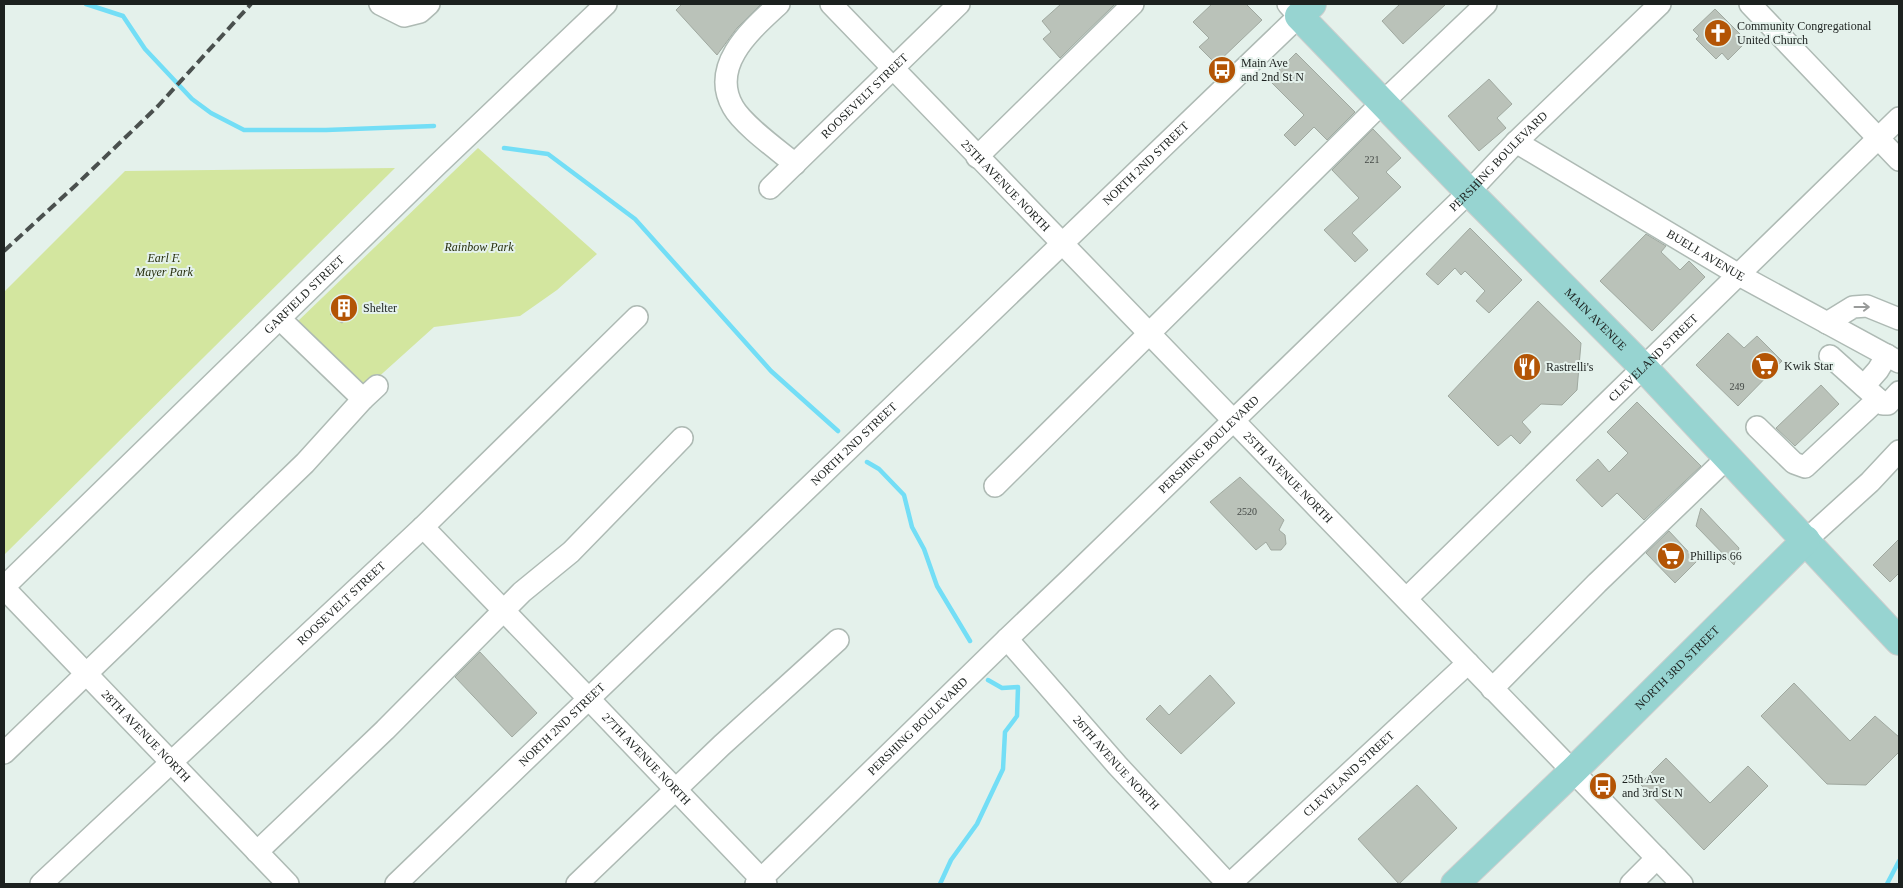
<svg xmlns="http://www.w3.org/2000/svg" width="1903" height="888" font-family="'Times New Roman',serif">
	<rect width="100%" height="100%" fill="#e4f1eb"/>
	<!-- green -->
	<g fill="#d3e69f">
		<polygon points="478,148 597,254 557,290 520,316 434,327 364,390 297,322"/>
		<polygon points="395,168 4,555 4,292 125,171"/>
	</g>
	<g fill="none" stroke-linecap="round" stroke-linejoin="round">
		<!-- stream -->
		<g stroke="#73def6" stroke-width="4.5">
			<polyline points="86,4 123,16 145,49 192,99 211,113 244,130 326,130 434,126"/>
			<polyline points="504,148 548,154 635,219 771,371 838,431"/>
			<polyline points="867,462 879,469 904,495 912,527 924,549 937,586 970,641"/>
			<polyline points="940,884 951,860 977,824 1003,769 1005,732 1017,716 1018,687 1002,688 988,680"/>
			<polyline points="1887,884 1899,861"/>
		</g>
	</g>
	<!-- building -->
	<g fill="#bac2b9" stroke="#a0a9a0">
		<polygon points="682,4 761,4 737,28 717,55 676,10"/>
		<polygon points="1061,4 1115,4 1060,58 1043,39 1051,32 1042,21"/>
		<polygon points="1212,4 1246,4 1262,20 1216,64 1199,47 1209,38 1193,22"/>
		<polygon points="1400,4 1446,4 1403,44 1382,21"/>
		<polygon points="1715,9 1747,41 1728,60 1722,53 1716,59 1696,39 1699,36 1693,30"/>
		<polygon points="1296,53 1355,112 1327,140 1314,127 1295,146 1284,135 1304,115 1269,80"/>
		<polygon points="1489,79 1512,104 1497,118 1506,128 1479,151 1448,116"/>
		<polygon points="1373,129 1401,158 1386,172 1401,187 1352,233 1368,250 1355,262 1324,230 1359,198 1332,170"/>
		<polygon points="1470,228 1522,280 1489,313 1476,301 1485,291 1465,271 1461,275 1455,268 1438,285 1426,274"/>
		<polygon points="1646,234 1666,246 1661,252 1680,270 1689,261 1705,277 1652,331 1600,281"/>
		<polygon points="1538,301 1581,343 1577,390 1562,405 1541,404 1522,422 1531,432 1520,444 1511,435 1498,446 1448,396"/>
		<polygon points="345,303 354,313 342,323 330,314"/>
		<polygon points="1728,333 1744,348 1757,336 1782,361 1738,406 1696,365"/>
		<polygon points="1821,385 1839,404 1795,446 1776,428"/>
		<polygon points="1637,402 1701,466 1644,520 1617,493 1602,507 1576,480 1598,459 1609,472 1628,453 1607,432"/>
		<polygon points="1240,477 1284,520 1279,530 1285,535 1286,544 1281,550 1271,550 1266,542 1256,550 1210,502"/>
		<polygon points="1701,508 1739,548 1734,565 1696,526"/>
		<polygon points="1669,531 1697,561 1675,583 1646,553"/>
		<polygon points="1899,539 1899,573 1890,582 1873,565"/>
		<polygon points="480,652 537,713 512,737 455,677"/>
		<polygon points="1210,675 1235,703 1181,754 1146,719 1160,705 1169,715"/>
		<polygon points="1794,683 1850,741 1875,716 1899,737 1899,752 1866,785 1827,784 1761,716"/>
		<polygon points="1666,758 1710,803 1748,766 1768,786 1704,850 1640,784"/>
		<polygon points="1417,785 1457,828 1399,884 1358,839"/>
	</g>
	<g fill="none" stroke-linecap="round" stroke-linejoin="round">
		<defs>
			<g id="minor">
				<polyline points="380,4 404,16 420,12 429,4"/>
				<path d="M779,4C752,29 709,65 733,107C743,125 778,150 795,164"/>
				<path id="s1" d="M831,4C1113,299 1399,590 1682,884"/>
				<polyline points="1750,4 1899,160"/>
				<path id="s2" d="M1516,142L1739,275L1899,362"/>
				<polyline points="977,157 1133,4"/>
				<path id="s3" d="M770,188L959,4"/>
				<polyline points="280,319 363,399"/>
				<polyline points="1827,323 1853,307 1867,306 1899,319"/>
				<polyline points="1864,386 1878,370 1887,355"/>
				<polyline points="1878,399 1883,404 1888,404 1899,392"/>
				<polyline points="1757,427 1794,463 1805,467 1878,399 1830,356"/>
				<polyline points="995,486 1383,102 1486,4"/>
				<path id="s4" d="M423,527L588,698L766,884"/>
				<polyline points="1806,540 1870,482 1899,451"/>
				<path id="s5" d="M4,587L437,165L606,4"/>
				<path id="s6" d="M4,588L288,884"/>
				<path id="s7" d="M1407,598L1899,118"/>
				<path id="s8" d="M1007,639L1117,765L1228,884"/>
				<polyline points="1492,689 1597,583 1728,457"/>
				<polyline points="4,753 305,463 363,399 377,386"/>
				<polyline points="257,852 385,730 522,592 571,552 682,438"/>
				<path id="s9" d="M41,884L423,527L637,317"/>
				<path id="s10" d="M396,884L1299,16L1288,4"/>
				<polyline points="577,884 722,745 838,640"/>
				<path id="s11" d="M756,884L1007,639L1069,580L1469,192L1516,142L1660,4"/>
				<path id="s12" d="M1230,884L1468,663"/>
				<polyline points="1631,884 1657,858"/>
			</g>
			<g id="major">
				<path id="s13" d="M1312,4L1299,16L1469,192L1644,368L1899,641"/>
				<path id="s14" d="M1455,884L1573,771L1806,540"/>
			</g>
		</defs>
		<!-- minor casing -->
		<use href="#minor" stroke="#aebab4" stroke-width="24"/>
		<!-- major casing -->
		<use href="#major" stroke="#cdcece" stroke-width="30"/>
		<!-- minor -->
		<use href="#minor" stroke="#fff" stroke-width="21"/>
		<!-- major -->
		<use href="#major" stroke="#97d4d1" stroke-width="28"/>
		<!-- rail -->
		<polyline stroke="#4a504e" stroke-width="4" stroke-dasharray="10 5" stroke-linecap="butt" points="4,251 76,185 158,106 251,4"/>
	</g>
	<!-- one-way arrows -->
	<defs><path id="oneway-shaft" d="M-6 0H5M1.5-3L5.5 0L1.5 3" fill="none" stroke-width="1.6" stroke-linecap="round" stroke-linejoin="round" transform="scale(1.25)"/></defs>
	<use stroke="#999b9a" href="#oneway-shaft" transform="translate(1862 307)"/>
	<!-- icons -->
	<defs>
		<symbol id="church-disc" viewBox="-11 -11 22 22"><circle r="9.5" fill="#b35405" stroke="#e4f1eb"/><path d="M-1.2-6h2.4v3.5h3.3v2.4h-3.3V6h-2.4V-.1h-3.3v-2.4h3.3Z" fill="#fff"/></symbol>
		<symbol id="bus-disc" viewBox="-11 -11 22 22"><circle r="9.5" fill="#b35405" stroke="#e4f1eb"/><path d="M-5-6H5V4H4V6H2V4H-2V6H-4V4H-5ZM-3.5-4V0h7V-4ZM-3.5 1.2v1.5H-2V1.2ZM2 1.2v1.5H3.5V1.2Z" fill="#fff"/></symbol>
		<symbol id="building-disc" viewBox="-11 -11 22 22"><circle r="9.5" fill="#b35405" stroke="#e4f1eb"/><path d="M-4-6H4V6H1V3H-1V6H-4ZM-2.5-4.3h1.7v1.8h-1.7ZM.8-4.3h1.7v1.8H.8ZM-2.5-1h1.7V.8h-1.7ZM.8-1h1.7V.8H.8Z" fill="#fff"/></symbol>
		<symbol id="supermarket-disc" viewBox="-11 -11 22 22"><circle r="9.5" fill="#b35405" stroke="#e4f1eb"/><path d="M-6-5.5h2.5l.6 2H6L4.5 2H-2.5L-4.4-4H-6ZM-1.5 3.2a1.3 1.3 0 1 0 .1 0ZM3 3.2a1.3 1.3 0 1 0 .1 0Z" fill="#fff"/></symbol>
		<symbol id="restaurant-disc" viewBox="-11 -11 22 22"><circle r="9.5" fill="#b35405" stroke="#e4f1eb"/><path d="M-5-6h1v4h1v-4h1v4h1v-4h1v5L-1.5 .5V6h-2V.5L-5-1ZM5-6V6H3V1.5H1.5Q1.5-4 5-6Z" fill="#fff"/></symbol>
	</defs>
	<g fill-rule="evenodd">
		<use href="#church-disc" x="1702" y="17" width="32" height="32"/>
		<use href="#bus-disc" x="1206" y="54" width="32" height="32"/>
		<use href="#building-disc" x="328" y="292" width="32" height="32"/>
		<use href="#supermarket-disc" x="1749" y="350" width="32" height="32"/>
		<use href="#restaurant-disc" x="1511" y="351" width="32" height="32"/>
		<use href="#supermarket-disc" x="1655" y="540" width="32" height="32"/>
		<use href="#bus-disc" x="1587" y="770" width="32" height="32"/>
	</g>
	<g text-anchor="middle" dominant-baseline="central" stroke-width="4" stroke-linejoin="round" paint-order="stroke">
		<!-- number labels -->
		<g font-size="10" fill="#444946">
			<text x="1372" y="159">221</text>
			<text x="1737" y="386">249</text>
			<text x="1247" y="511">2520</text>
		</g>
		<!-- poi labels -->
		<g font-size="12" fill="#1c211f" stroke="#e4f1eb" text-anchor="start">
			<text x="1737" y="26">Community Congregational<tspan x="1737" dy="14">United Church</tspan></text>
			<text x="1241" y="63">Main Ave<tspan x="1241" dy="14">and 2nd St N</tspan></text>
			<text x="363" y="308">Shelter</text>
			<text x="1784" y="366">Kwik Star</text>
			<text x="1546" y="367">Rastrelli's</text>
			<text x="1690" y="556">Phillips 66</text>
			<text x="1622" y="779">25th Ave<tspan x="1622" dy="14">and 3rd St N</tspan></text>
		</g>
		<!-- street labels -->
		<g font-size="12" fill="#1c211f" stroke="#e4f1eb">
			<text stroke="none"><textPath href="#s3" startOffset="132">ROOSEVELT STREET</textPath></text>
			<text stroke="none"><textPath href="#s11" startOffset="1036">PERSHING BOULEVARD</textPath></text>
			<text stroke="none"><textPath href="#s10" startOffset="1040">NORTH 2ND STREET</textPath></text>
			<text stroke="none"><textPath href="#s1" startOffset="252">25TH AVENUE NORTH</textPath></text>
			<text stroke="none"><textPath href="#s2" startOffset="221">BUELL AVENUE</textPath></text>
			<text stroke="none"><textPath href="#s5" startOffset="419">GARFIELD STREET</textPath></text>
			<text stroke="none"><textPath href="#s13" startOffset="442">MAIN AVENUE</textPath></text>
			<text stroke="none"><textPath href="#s7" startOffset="344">CLEVELAND STREET</textPath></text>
			<text stroke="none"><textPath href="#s10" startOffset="635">NORTH 2ND STREET</textPath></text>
			<text stroke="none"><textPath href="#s11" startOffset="631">PERSHING BOULEVARD</textPath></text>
			<text stroke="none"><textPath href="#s1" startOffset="658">25TH AVENUE NORTH</textPath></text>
			<text stroke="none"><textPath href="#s9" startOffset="411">ROOSEVELT STREET</textPath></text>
			<text stroke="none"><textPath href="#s14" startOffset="310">NORTH 3RD STREET</textPath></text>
			<text stroke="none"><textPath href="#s10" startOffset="230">NORTH 2ND STREET</textPath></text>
			<text stroke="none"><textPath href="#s11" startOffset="226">PERSHING BOULEVARD</textPath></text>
			<text stroke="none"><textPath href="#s6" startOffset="205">28TH AVENUE NORTH</textPath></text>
			<text stroke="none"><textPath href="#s4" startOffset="322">27TH AVENUE NORTH</textPath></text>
			<text stroke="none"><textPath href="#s8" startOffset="165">26TH AVENUE NORTH</textPath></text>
			<text stroke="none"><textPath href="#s12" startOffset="162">CLEVELAND STREET</textPath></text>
		</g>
		<!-- park labels -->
		<g font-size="12" font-style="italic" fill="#272f0e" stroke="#e4f1eb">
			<text x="479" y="247">Rainbow Park</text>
			<text x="164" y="258">Earl F.<tspan x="164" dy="14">Mayer Park</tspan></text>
		</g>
	</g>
	<!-- border -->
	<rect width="1903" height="888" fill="none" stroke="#1c211f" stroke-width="10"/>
</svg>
